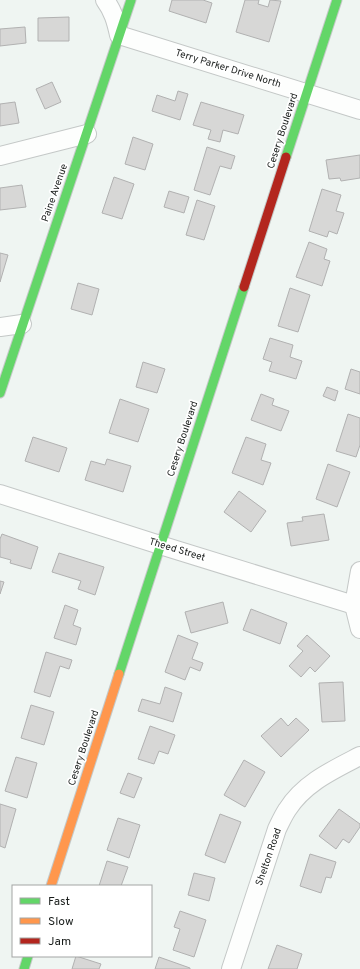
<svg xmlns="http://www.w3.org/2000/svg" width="360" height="969" font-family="Overpass,sans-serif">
	<rect width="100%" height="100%" fill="#eff5f2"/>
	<!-- building -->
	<g fill="#d7d7d6" stroke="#b1b1b1">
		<polygon points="172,0 203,0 212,3 206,23 169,11"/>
		<polygon points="245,0 259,0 258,4 268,7 270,0 281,1 269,42 236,32"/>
		<polygon points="69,17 69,41 38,41 38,18"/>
		<polygon points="25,27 26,43 0,46 0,29"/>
		<polygon points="52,82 61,102 45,109 36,89"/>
		<polygon points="178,91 188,94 180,120 152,111 157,95 175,101"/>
		<polygon points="15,102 19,123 0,126 0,104"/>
		<polygon points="201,102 244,115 238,134 223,130 220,142 208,139 211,130 193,125"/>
		<polygon points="133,137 153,144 145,170 125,164"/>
		<polygon points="207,147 235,156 231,169 220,166 210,195 194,190"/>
		<polygon points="360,155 360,178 341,181 340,178 329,179 326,160"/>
		<polygon points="114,177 134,184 122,219 102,213"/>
		<polygon points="22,185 26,207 0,210 0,188"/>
		<polygon points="322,189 341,195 336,211 344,213 337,234 329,231 327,237 309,231"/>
		<polygon points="169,191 189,197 184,213 164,207"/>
		<polygon points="197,200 215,206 204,240 186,235"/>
		<polygon points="309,242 327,249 324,259 330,261 322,286 296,277"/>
		<polygon points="0,253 8,255 0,282"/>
		<polygon points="78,283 99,289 92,315 71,309"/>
		<polygon points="290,288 310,295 298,332 278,326"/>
		<polygon points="270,338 293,345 290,357 302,361 296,379 269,371 272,362 263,359"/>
		<polygon points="143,362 165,369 157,393 136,387"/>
		<polygon points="351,369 360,372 360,394 345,389"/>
		<polygon points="327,387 338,391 335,401 323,396"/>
		<polygon points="261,394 274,399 272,405 289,411 281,431 251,420"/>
		<polygon points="120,399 149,409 138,442 109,433"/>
		<polygon points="348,414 360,418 360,445 356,457 336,451"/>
		<polygon points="33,437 67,448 59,472 25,461"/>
		<polygon points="246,437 266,444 261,460 271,463 263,485 232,473"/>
		<polygon points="107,459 131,466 123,492 85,480 91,461 105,465"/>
		<polygon points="328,464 350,472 337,507 316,499"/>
		<polygon points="239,491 266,511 251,532 224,512"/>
		<polygon points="324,514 329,540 291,546 287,523 303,521 302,517"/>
		<polygon points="2,534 38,547 31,569 10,563 11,560 0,557 0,539"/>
		<polygon points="59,553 104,567 95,595 78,589 81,581 52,572"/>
		<polygon points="0,581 4,582 0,594"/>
		<polygon points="223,602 228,623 191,633 185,612"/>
		<polygon points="65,605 78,610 73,625 81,628 76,645 54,638"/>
		<polygon points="251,609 287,623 280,644 243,630"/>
		<polygon points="178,635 198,643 192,659 203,663 200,671 190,667 185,680 165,672"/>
		<polygon points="307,635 330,656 315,672 310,667 301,677 289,666 303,651 297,646"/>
		<polygon points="46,652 72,660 69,669 60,666 50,697 34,692"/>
		<polygon points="343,682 345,721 322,722 319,683"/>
		<polygon points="165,687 182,693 173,722 138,711 142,699 160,704"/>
		<polygon points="31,705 54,712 44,745 21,738"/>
		<polygon points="281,718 288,726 296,718 309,730 281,757 261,736"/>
		<polygon points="150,726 175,735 168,754 159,751 154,764 138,759"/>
		<polygon points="16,757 37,763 27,798 5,791"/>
		<polygon points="244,760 265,772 245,807 224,795"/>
		<polygon points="128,773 142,778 134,798 120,793"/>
		<polygon points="0,804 16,809 5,848 0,846"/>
		<polygon points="339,809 360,824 360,827 349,843 343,839 336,849 319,836"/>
		<polygon points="220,814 241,822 225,863 205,855"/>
		<polygon points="118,818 140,825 129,858 107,850"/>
		<polygon points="310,854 336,862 331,878 326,877 321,893 300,886"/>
		<polygon points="107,861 128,867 121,886 99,886"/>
		<polygon points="194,873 215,878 209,901 188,895"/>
		<polygon points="180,911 206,920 194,957 173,950 180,929 174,927"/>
		<polygon points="277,945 302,954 297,969 268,969"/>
		<polygon points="76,956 101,964 99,969 72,969"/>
		<polygon points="159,957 190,968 190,969 155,969"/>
	</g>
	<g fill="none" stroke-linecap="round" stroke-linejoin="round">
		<defs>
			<g id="street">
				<path d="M105,0C113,11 116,21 119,35L360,110"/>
				<polyline points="0,156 87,134"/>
				<polyline points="0,327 22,324"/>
				<polyline points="0,494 160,545 354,605"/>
				<polyline points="360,571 354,605 360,629"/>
				<path d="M231,969L277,829C280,823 283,816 287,810C304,783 333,770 360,756"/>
			</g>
			<g id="fast">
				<polyline points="286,157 337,0"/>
				<polyline points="0,393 131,0"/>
				<polyline points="119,674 244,287"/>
				<polyline points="24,969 28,956"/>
			</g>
			<polyline id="slow" points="51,886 119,674"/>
			<polyline id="jam" points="244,287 286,157"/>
		</defs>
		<!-- street casing -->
		<use href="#street" stroke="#c4c8c7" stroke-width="20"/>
		<!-- fast casing -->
		<use href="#fast" stroke="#c4c8c7" stroke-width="11"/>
		<!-- slow casing -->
		<use href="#slow" stroke="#c4c8c7" stroke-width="11"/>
		<!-- jam casing -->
		<use href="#jam" stroke="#c4c8c7" stroke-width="11"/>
		<!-- street -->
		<use href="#street" stroke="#fdfefd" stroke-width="18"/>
		<!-- fast -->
		<use href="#fast" stroke="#63d668" stroke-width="9"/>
		<!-- slow -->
		<use href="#slow" stroke="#ff974d" stroke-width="9"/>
		<!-- jam -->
		<use href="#jam" stroke="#b3261e" stroke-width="9"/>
	</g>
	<g text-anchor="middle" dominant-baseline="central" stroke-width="3.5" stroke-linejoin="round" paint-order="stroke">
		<!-- street labels -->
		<g font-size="10" fill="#191d1b" stroke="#fff">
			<text transform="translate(228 69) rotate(17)">Terry Parker Drive North</text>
			<text transform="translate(283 131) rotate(-72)">Cesery Boulevard</text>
			<text transform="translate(55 193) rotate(-71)">Paine Avenue</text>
			<text transform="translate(183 439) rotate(-72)">Cesery Boulevard</text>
			<text transform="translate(177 550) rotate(17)">Theed Street</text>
			<text transform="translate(84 748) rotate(-72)">Cesery Boulevard</text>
			<text transform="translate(269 857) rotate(-71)">Shelton Road</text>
		</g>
	</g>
	<!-- legend -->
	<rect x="12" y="885" width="140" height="72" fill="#ffffff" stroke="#a3a5a4"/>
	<rect x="20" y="898" width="20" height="6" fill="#63d668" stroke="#a3a5a4"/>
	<text x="48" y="905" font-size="12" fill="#191d1b">Fast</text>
	<rect x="20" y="918" width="20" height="6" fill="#ff974d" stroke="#a3a5a4"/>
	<text x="48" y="925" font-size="12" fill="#191d1b">Slow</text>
	<rect x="20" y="938" width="20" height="6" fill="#b3261e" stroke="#a3a5a4"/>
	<text x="48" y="945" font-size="12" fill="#191d1b">Jam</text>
</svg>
